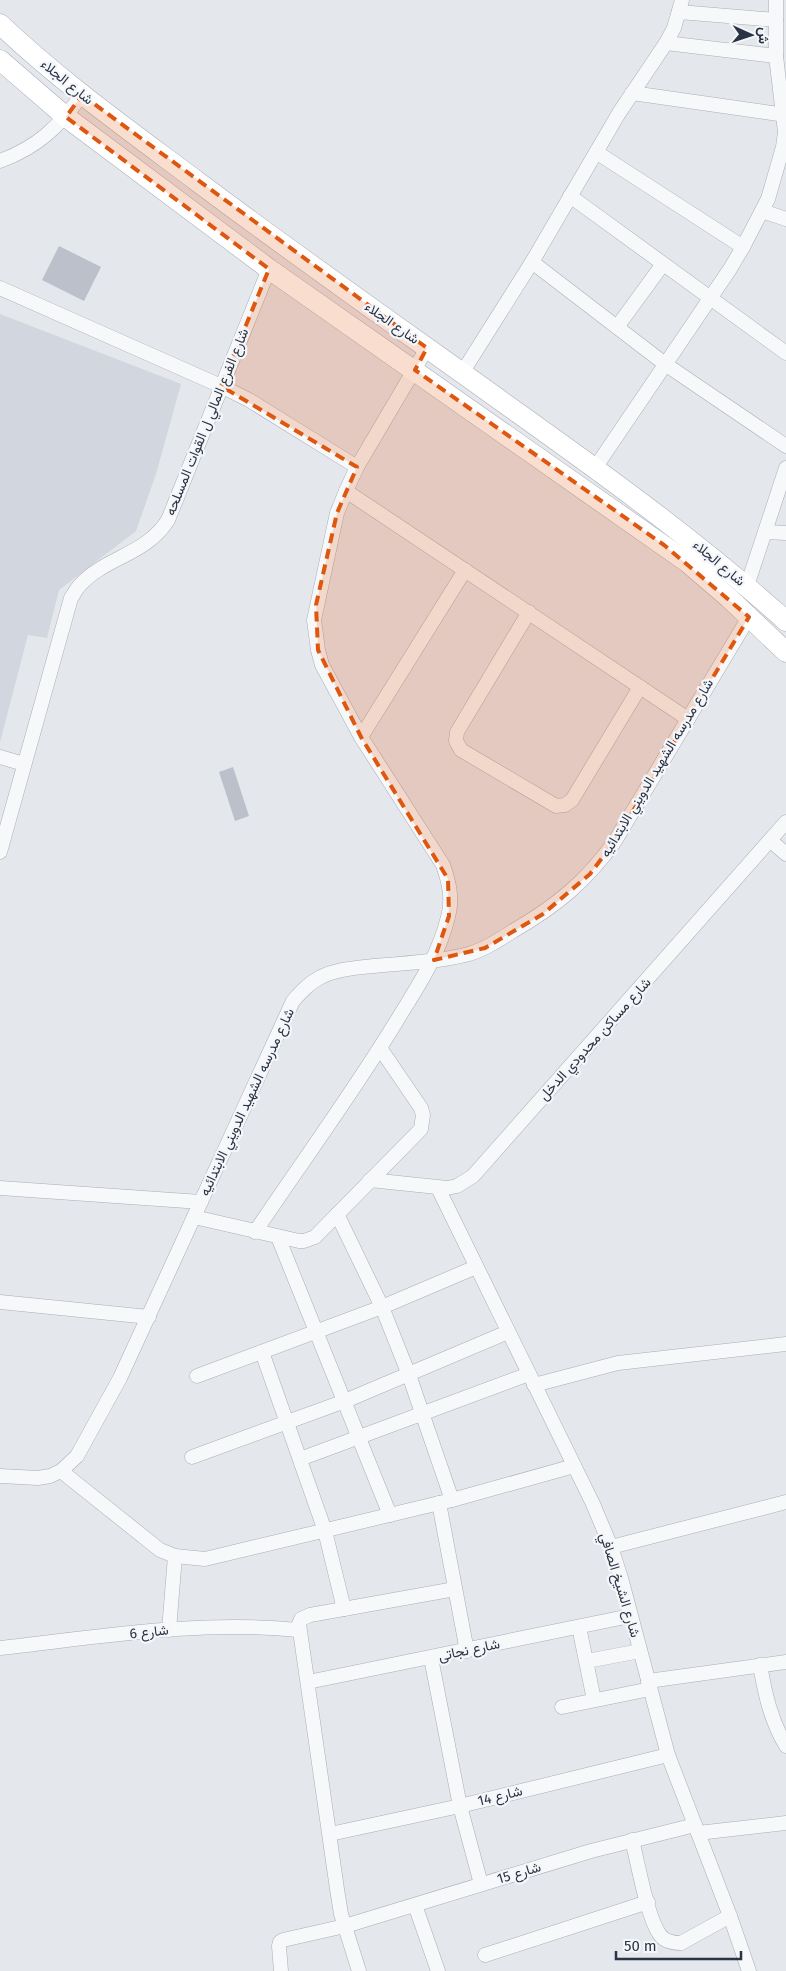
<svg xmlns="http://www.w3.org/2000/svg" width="786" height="1971" font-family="'Fira Sans',Vazirmatn,sans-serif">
	<rect width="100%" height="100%" fill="#e4e7ec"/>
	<!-- built -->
	<polygon fill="#d2d6de" points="0,314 181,384 156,474 136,531 59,590 47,638 28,635 0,742"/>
	<!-- building -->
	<g fill="#bbc0ca">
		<polygon points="59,246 101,267 84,301 42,280"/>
		<polygon points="233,767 249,816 235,821 219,772"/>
	</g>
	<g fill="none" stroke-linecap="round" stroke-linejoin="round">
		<defs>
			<g id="street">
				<polyline points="679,12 776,20"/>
				<polyline points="666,43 776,56"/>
				<polyline points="632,93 786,115"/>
				<polyline points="596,152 743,247"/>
				<path d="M0,161C38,147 58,127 82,95"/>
				<polyline points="570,196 786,353"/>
				<polyline points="762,211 786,219"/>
				<polyline points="532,262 665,364 786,446"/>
				<polyline points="0,288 221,386 249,400 357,467"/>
				<polyline points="617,327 663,264"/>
				<polyline points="462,373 532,262 619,113 666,43 674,28 682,0"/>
				<polyline points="595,468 730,269 743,247 768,199 783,147 785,132 776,56 776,0"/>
				<polyline points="346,491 688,719"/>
				<polyline points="765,532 786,533"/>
				<polyline points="747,586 786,468"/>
				<polyline points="529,612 457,732 456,741 461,750 556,806 565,805 572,800 640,687"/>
				<polyline points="361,737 465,570"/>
				<polyline points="0,757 24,764"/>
				<polyline points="771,841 786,854"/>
				<path d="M0,852L71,598C74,594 76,589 80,585C105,557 146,555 168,520L269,269"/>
				<polyline points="370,1180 447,1188 457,1186 473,1176 786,822"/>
				<polyline points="0,1188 201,1202"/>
				<polyline points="438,1188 593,1504 611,1547 621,1578 668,1755 730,1916 749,1971"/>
				<polyline points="337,1214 382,1307 409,1375 452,1500"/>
				<polyline points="194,1217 299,1241 304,1241 315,1237 421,1129 423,1115 421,1108 380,1048"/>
				<path d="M255,1232C302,1162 352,1094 396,1022C417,987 438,958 448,917C453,899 449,882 443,865L361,737L322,665L318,650L314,620L337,513L346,491L357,467L427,348"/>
				<polyline points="278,1237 390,1515"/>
				<polyline points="0,1302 149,1317"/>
				<polyline points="262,1352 325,1531 344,1609"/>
				<polyline points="197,1376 382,1307 476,1267"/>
				<polyline points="534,1385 618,1363 786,1344"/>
				<polyline points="192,1457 345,1401 508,1332"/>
				<polyline points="300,1459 529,1374"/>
				<polyline points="61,1471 160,1550 175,1556 205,1559 452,1500 574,1466"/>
				<path d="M0,1476L38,1478L50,1476L61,1471L77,1456L120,1378L293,1001C301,992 308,984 319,978C336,969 355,968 374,966C405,963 439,962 469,954C485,949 499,940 513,931C556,906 586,882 615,841L749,617"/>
				<polyline points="439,1503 467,1651"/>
				<polyline points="611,1547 786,1502"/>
				<polyline points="579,1627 594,1700"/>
				<polyline points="169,1630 175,1556"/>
				<path d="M0,1648C99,1637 199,1620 298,1630"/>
				<polyline points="431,1658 460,1806 481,1884"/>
				<polyline points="587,1661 640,1651"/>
				<path d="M760,1665C765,1694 771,1721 786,1746"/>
				<polyline points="648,1681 786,1662"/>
				<polyline points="308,1682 630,1616"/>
				<polyline points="562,1707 650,1689"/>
				<polyline points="698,1833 786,1823"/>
				<polyline points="330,1834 460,1806 668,1755"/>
				<path d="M632,1840C638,1863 647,1917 660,1935C665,1942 673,1943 681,1943L730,1916"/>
				<polyline points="415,1905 438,1971"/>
				<polyline points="485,1955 648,1902"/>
				<polyline points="281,1971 279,1946 280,1942 283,1940 345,1926 591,1851 695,1825"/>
				<polyline points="359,1971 341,1914 337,1889 299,1624 301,1619 310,1615 455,1589"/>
			</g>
			<g id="secondary">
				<path d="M0,24C61,82 130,131 198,182C298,257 401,329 504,403C601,472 697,541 786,621"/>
				<polyline points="0,60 66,117 269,269 687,562 729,598 786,652"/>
			</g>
		</defs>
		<!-- street casing -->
		<use href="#street" stroke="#a9aeb7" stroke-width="15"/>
		<!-- secondary casing -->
		<use href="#secondary" stroke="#a9aeb7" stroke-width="21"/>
		<!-- street -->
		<use href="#street" stroke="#f7f8fa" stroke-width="14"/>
		<!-- secondary -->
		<use href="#secondary" stroke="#fff" stroke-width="20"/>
	</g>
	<!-- marked area -->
	<path fill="#df570f" fill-opacity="0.2" stroke="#df570f" stroke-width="4" stroke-dasharray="10 6" stroke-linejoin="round" d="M82,95L427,348L415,370L664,545L749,617L615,841L590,874L543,914L485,948L434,960L449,916L448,879L361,737L318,650L316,605L337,513L357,467L221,386L269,269L66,117Z"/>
	<g text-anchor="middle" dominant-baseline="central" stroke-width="4.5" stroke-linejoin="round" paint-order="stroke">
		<!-- street labels -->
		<g font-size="14" fill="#2b3445" stroke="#f4f6f9">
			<text transform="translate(67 82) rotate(39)">شارع الجلاء</text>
			<text transform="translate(392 323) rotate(35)">شارع الجلاء</text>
			<text transform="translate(207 422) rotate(-68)">شارع الفرع المالي ل القوات المسلحه</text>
			<text transform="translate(719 563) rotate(40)">شارع الجلاء</text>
			<text transform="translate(657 768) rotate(-59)">شارع مدرسه الشهيد الدويني الابتدائيه</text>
			<text transform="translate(595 1039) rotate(-48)">شارع مساكن محدودي الدخل</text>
			<text transform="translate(247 1102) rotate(-65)">شارع مدرسه الشهيد الدويني الابتدائيه</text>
			<text transform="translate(620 1585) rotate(73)">شارع الشيخ الصافي</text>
			<text transform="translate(149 1632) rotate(-6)">شارع 6</text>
			<text transform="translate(469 1650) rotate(-12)">شارع نجاتى</text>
			<text transform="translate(500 1796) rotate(-14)">شارع 14</text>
			<text transform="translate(519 1873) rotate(-17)">شارع 15</text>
		</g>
	</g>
	<!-- north arrow -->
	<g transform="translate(751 35) rotate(93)" stroke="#f4f6f9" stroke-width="4" paint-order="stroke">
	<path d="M0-4L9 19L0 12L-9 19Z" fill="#2b3445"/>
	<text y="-8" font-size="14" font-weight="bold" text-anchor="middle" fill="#2b3445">ش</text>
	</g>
	<!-- scale -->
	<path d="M616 1951v8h125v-8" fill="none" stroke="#2b3445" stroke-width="2.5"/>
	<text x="624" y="1951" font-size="15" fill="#2b3445" stroke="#f4f6f9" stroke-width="4" paint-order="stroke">50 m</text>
</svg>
